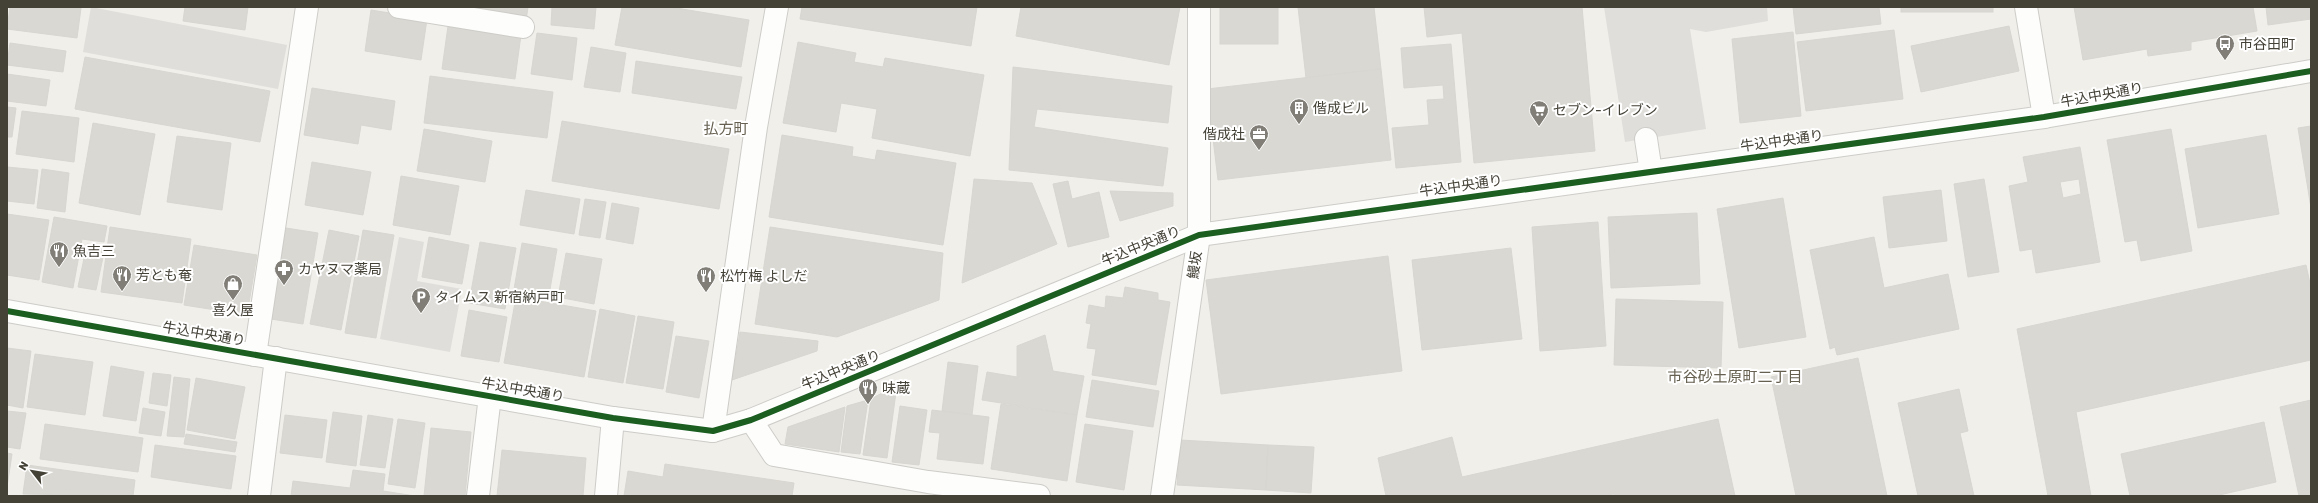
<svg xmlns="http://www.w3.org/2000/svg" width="2318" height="503" font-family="Rubik,'Noto Sans JP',sans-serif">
	<rect width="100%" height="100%" fill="#f0efea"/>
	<!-- parking -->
	<g fill="#dfdeda">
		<polygon points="91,7 287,45 278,89 83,52"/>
		<polygon points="1604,7 1767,7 1768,21 1706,32 1690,29 1706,129 1625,142"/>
		<polygon points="399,237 424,242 417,281 462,289 450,352 380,339"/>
	</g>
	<!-- building -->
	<g fill="#d9d8d2" stroke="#d8d6d0" fill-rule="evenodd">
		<polygon points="10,7 81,8 77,38 7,29"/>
		<polygon points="185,7 248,7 245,30 183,21"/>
		<polygon points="446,7 528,7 526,21"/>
		<polygon points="552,7 596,7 594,29 551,25"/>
		<polygon points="622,7 670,7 749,20 741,67 615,45"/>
		<polygon points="802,7 977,7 971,46 800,19"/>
		<polygon points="1021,7 1180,7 1169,65 1016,36"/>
		<rect x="1220" y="7" width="58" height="37"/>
		<polygon points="1298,7 1374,7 1381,69 1306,78"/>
		<polygon points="1424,7 1582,7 1595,151 1474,163 1462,33 1427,37"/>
		<polygon points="1793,7 1879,7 1881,24 1796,34"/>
		<rect x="1901" y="7" width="92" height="5"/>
		<polygon points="2074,7 2253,7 2257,31 2191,42 2191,50 2148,56 2147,49 2083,60"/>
		<polygon points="2266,7 2311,7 2311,19 2268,25"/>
		<polygon points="371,10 427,19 421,60 365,51"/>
		<polygon points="448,26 521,35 515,79 442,69"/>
		<polygon points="2009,26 2019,71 1921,92 1911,46"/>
		<polygon points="1894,30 1903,99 1806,111 1797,42"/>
		<polygon points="1793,32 1801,116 1740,123 1732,39"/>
		<polygon points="537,33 577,38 572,80 531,74"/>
		<polygon points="798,42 856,53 854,62 883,67 885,58 984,75 970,156 872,138 877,109 841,103 836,132 783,123"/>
		<polygon points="10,43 66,51 63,72 7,65"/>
		<polygon points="1451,44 1461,162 1396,168 1392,128 1429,125 1427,100 1444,99 1443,85 1404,88 1401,48"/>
		<polygon points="591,47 626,53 620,92 584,87"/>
		<polygon points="85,57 270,91 260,142 75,109"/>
		<polygon points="636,61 742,77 736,109 632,93"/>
		<polygon points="1013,67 1172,86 1168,123 1037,109 1034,127 1168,148 1163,186 1009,170"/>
		<polygon points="1381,69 1391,160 1218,180 1207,89"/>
		<polygon points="7,74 50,80 46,106 7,101"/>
		<polygon points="430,76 553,92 547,138 424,123"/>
		<polygon points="312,88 395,101 391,130 361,125 358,144 304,135"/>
		<polygon points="7,107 16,108 12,137 7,137"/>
		<polygon points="22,111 79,118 74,162 16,154"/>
		<polygon points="562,121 729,149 719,209 552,181"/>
		<polygon points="93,123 155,134 140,215 79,203"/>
		<polygon points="2311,126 2311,208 2298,128"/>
		<polygon points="424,129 492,141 485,182 417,171"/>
		<polygon points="2171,129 2192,251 2141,261 2137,240 2125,242 2107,140"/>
		<polygon points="782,135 853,147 852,156 875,160 877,150 956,163 943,245 769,217"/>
		<polygon points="2266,135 2279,214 2198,228 2185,149"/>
		<polygon points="177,136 231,143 222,210 167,202"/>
		<path d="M2080,147L2100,262L2036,273L2032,249L2020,251L2009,186L2028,182L2023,157ZM2079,179L2081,194L2063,198L2060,182Z"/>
		<polygon points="312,162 371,172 363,215 305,205"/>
		<polygon points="7,167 38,170 34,204 7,201"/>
		<polygon points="42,169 69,173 65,212 37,208"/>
		<polygon points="401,176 459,186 450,235 393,225"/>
		<polygon points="974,179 1032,183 1057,244 962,283"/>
		<polygon points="1984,179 1999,272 1968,277 1954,184"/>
		<polygon points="1068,181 1072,199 1099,192 1109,237 1068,247 1053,184"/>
		<polygon points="526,190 580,199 574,234 520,225"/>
		<polygon points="1941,190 1947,241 1889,248 1883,197"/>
		<polygon points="1110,191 1173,193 1173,206 1120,221"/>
		<polygon points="1783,198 1806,337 1739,348 1717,209"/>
		<polygon points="585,199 606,202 600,238 579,235"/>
		<polygon points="612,203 639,208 633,244 606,239"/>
		<polygon points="1697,213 1700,284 1611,288 1608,217"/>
		<polygon points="7,214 49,220 39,280 7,275"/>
		<polygon points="54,217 107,226 104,242 82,239 73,288 42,282"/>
		<polygon points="1598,222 1606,346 1540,351 1532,227"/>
		<polygon points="110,227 191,239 182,303 101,292"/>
		<polygon points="770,227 943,253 939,300 837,337 755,324"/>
		<polygon points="286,228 318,233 303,324 271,319"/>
		<polygon points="329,230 359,236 341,330 310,324"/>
		<polygon points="363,230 394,235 376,338 345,333"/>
		<polygon points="429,237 469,245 462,284 422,277"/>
		<polygon points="1874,237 1884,288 1948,274 1959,329 1837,355 1835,347 1830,349 1810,250"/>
		<polygon points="480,242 516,248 505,309 469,303"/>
		<polygon points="522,243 557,249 549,295 514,289"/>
		<polygon points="87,244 105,248 96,290 78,287"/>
		<polygon points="194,245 257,255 247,315 184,305"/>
		<polygon points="1511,248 1522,339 1422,350 1412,260"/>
		<polygon points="566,253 602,259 594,304 558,297"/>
		<polygon points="1388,256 1402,371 1221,394 1206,280"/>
		<polygon points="2306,265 2311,288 2311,360 2076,412 2091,496 2048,496 2017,329"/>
		<polygon points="1125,287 1158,293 1158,300 1170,302 1156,385 1092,375 1096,349 1087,348 1091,324 1086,323 1089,305 1105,308 1106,296 1123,298"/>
		<polygon points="516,297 596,311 584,377 504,363"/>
		<polygon points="1616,299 1723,302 1721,368 1614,365"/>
		<polygon points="600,309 635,316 623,383 588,377"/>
		<polygon points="469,310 507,317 499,362 461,356"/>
		<polygon points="638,316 674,322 663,389 626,383"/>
		<polygon points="740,332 818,341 817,351 732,380"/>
		<polygon points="1045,335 1053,371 1084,376 1077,415 982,400 987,372 1017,377 1017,346"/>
		<polygon points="676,336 709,341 699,398 666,392"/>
		<polygon points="7,348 31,351 23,408 7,405"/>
		<polygon points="35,354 93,362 85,415 27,407"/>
		<polygon points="1858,358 1887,496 1796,496 1771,377"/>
		<polygon points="948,362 978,366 972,415 942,411"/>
		<polygon points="111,366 144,372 136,421 103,416"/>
		<polygon points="153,373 171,375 167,406 149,403"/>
		<polygon points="174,377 190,379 184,437 167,436"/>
		<polygon points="196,378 245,387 235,439 187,430"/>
		<polygon points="1092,380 1159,391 1153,427 1086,417"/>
		<polygon points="897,385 887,458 863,455 871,399"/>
		<polygon points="1959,389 1968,431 1960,433 1974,496 1918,496 1898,403"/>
		<polygon points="868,400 860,454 841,452 847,406"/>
		<polygon points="2311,400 2311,496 2299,496 2280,407"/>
		<polygon points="1001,404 1077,415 1067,481 991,469"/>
		<polygon points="900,406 927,410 919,465 892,462"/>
		<polygon points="845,407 839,452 785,444 788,427"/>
		<polygon points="143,408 165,412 161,436 139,433"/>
		<polygon points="932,410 989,417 983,464 937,459 940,433 929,432"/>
		<polygon points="7,411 26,413 20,449 7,447"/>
		<polygon points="333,412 362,416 356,466 326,462"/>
		<polygon points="285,415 327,420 322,458 280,453"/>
		<polygon points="368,415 393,419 385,468 360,465"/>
		<polygon points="398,419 425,423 415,488 388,484"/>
		<polygon points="1718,419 1735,496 1615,496 1614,494 1603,496 1386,496 1378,458 1452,437 1462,477"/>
		<polygon points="2264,422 2276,482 2215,496 2130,496 2121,454"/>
		<polygon points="45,424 143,438 138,472 40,459"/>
		<polygon points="1085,424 1133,431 1124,490 1076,482"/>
		<polygon points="431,428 471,432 465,496 424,496"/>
		<polygon points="186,434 237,442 235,452 184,444"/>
		<polygon points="1180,440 1268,445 1266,490 1177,485"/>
		<polygon points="155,445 236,456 231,489 151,477"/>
		<polygon points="1268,445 1314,447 1311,493 1266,490"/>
		<polygon points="502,450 586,458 583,496 497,496"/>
		<polygon points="7,453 12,454 7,487"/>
		<polygon points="665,464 794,483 792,496 624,496 628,471 663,477"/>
		<polygon points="27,465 135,480 133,496 23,494"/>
		<polygon points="353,470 385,474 383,491 415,496 291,496 293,481 350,488"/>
	</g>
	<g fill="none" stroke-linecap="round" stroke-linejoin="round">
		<defs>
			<g id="minor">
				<polyline points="399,7 523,27"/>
				<polyline points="2026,7 2044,117"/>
				<polyline points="1646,139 1651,172"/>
				<polyline points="7,311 613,418 713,431 751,420 1199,235 2044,117 2311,71"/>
				<polyline points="255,355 307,7"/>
				<polyline points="751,420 774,455 928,482 1039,496"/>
				<polyline points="713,431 756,127 777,7"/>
				<polyline points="259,496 276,358"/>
				<polyline points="478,496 490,396"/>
				<polyline points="606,496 613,418"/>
				<polyline points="1162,496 1199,235 1199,7"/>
			</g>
		</defs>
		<!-- minor casing -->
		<use href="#minor" stroke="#cdccc8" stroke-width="24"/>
		<!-- minor -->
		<use href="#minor" stroke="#fdfdfc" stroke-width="22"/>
		<defs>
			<polyline id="cycleway" points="7,311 613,418 713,431 751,420 1199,235 2044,117 2311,71"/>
		</defs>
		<!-- cycleway casing -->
		<use href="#cycleway" stroke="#fff" stroke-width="8"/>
		<!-- cycleway -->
		<use href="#cycleway" stroke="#1b5e20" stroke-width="6"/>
	</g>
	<!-- icons -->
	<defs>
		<symbol id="bus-pin" viewBox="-11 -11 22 30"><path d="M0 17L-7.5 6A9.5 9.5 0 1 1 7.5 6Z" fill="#807e76" stroke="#fff"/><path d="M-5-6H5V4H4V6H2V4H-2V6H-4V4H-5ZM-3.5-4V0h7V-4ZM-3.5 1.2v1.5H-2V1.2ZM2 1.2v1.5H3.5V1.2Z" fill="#fff"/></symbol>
		<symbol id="building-pin" viewBox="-11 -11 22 30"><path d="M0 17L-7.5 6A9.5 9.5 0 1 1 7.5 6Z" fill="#807e76" stroke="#fff"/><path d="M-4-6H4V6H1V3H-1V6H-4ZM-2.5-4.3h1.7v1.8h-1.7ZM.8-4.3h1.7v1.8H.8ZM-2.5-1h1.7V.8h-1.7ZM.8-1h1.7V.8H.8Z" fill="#fff"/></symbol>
		<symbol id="supermarket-pin" viewBox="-11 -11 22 30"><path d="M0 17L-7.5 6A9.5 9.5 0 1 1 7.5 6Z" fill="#807e76" stroke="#fff"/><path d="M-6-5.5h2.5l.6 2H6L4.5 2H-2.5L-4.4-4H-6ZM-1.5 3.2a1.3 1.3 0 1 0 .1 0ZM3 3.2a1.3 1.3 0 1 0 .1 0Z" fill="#fff"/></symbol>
		<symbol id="office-pin" viewBox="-11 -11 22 30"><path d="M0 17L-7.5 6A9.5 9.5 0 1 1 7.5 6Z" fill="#807e76" stroke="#fff"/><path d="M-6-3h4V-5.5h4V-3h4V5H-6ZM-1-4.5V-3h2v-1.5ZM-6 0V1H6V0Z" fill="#fff"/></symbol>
		<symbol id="restaurant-pin" viewBox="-11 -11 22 30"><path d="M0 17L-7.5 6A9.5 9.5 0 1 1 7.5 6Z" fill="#807e76" stroke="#fff"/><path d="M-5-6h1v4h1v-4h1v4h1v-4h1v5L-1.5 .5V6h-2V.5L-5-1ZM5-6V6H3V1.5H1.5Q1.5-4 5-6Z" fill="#fff"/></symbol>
		<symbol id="pharmacy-pin" viewBox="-11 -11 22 30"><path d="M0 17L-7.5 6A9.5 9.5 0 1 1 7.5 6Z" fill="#807e76" stroke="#fff"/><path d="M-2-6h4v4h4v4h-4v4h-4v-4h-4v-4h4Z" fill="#fff"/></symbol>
		<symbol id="shop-pin" viewBox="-11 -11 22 30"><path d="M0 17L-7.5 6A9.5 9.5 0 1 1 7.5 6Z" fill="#807e76" stroke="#fff"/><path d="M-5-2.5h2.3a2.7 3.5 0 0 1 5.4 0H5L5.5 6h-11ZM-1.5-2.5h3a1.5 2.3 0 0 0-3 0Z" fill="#fff"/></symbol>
		<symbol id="parking-pin" viewBox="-11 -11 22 30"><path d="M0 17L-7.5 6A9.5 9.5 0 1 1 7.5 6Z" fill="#807e76" stroke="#fff"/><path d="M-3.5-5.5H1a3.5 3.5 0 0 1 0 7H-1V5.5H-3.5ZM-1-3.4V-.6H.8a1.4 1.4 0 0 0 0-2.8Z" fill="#fff"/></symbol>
	</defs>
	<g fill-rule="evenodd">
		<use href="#bus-pin" x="2214" y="33" width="22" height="30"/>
		<use href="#building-pin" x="1288" y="97" width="22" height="30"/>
		<use href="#supermarket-pin" x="1528" y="99" width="22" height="30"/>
		<use href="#office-pin" x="1248" y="123" width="22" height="30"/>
		<use href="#restaurant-pin" x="48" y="240" width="22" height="30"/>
		<use href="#pharmacy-pin" x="273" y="258" width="22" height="30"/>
		<use href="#restaurant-pin" x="111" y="264" width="22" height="30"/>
		<use href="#restaurant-pin" x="695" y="265" width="22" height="30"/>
		<use href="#shop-pin" x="222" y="273" width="22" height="30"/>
		<use href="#parking-pin" x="410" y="286" width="22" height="30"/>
		<use href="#restaurant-pin" x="857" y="377" width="22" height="30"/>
	</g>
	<g text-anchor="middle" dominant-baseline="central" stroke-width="4" stroke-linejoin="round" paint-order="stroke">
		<!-- poi labels -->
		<g font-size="14" fill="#444137" stroke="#fff" text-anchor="start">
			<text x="2239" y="44">市谷田町</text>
			<text x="1313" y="108">偕成ビル</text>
			<text x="1553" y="110">セブン-イレブン</text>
			<text x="1245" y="134" text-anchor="end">偕成社</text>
			<text x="73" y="251">魚吉三</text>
			<text x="298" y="269">カヤヌマ薬局</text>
			<text x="136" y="275">芳とも奄</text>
			<text x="720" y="276">松竹梅 よしだ</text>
			<text x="435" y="297">タイムス 新宿納戸町</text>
			<text x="233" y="310" text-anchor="middle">喜久屋</text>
			<text x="882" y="388">味蔵</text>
		</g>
		<!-- street labels -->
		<g font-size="14" fill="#444137" stroke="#fff">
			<text transform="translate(2102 95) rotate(-10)">牛込中央通り</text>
			<text transform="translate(1782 141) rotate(-8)">牛込中央通り</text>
			<text transform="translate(1461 186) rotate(-8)">牛込中央通り</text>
			<text transform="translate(1141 246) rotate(-22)">牛込中央通り</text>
			<text transform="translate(1195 265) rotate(-82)">鰻坂</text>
			<text transform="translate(204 334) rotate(10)">牛込中央通り</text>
			<text transform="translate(841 370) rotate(-22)">牛込中央通り</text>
			<text transform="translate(523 390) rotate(10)">牛込中央通り</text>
		</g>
		<!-- neighbourhood labels -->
		<g font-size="15" fill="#666050" stroke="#fff">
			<text x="726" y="129">払方町</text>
			<text x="1735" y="377">市谷砂土原町二丁目</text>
		</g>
	</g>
	<!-- border -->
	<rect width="2318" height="503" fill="none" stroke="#444137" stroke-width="16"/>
	<!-- north arrow -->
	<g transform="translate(32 471) rotate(301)" stroke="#ffffff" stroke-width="3" paint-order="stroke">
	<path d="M0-3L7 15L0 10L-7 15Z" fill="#444137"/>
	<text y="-6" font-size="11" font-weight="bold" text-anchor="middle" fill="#444137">N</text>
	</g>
</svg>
